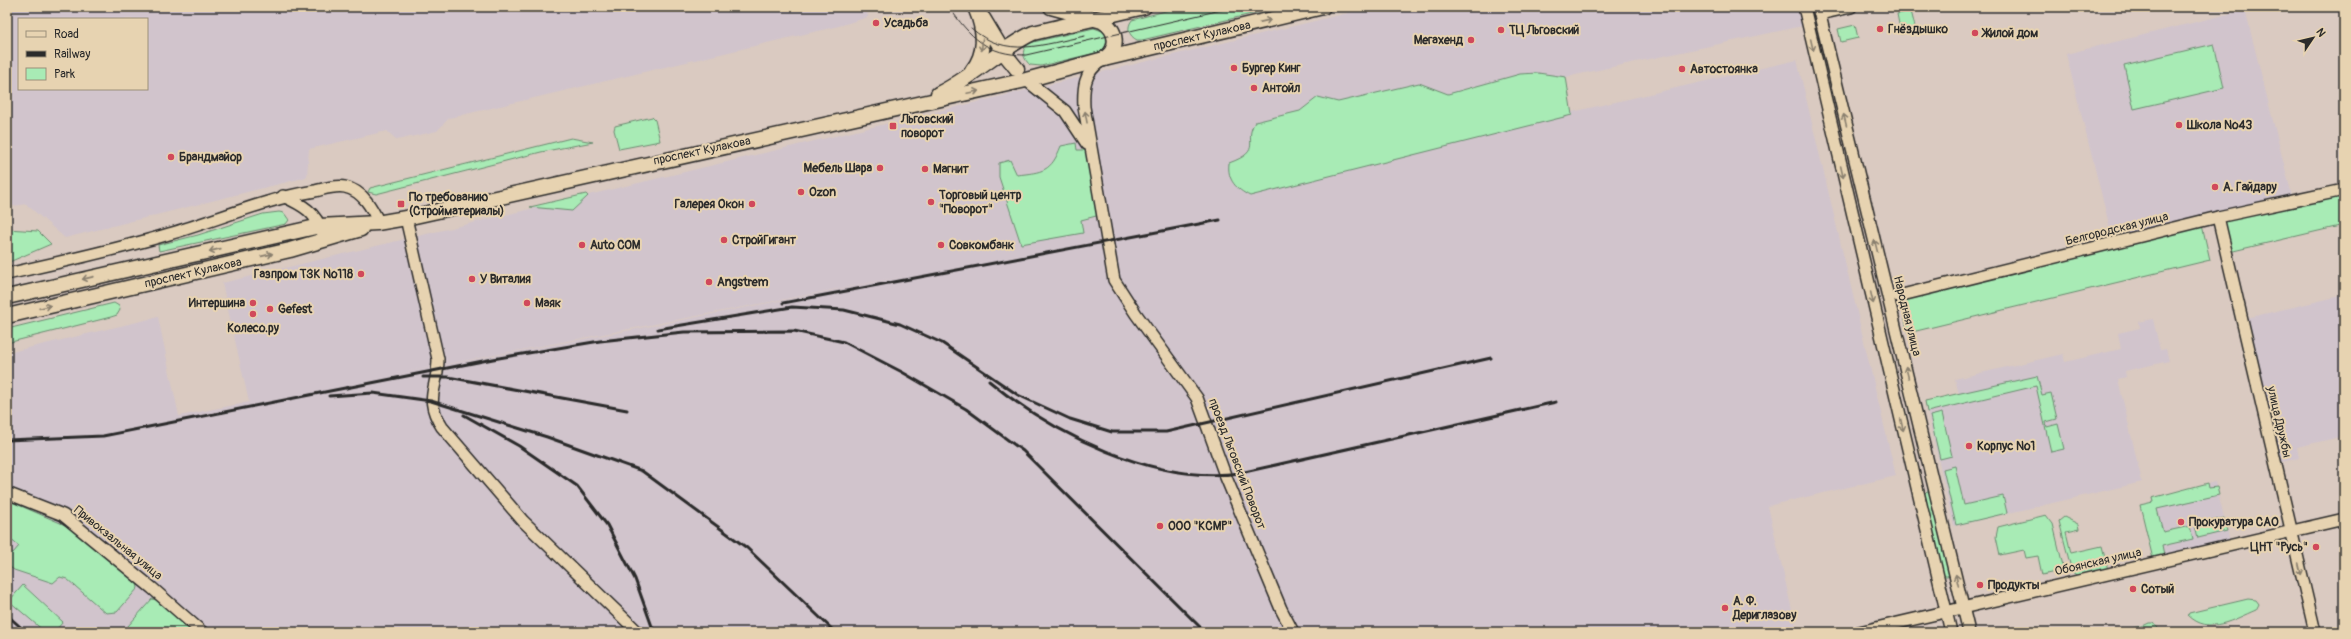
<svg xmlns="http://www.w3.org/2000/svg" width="2351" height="639" font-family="Pangolin,sans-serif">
	<rect width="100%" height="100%" fill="#dacac1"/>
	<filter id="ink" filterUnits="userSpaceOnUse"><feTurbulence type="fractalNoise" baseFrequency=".025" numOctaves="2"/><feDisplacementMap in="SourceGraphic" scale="8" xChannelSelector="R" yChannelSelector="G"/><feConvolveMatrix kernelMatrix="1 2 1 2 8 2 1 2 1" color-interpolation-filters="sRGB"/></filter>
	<g filter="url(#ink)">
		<!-- built -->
		<g fill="#d1c4cc" fill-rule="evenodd">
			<path d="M7,7H862V12L867,11L868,17L839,26L449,118L437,131L397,140L387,131L309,149L307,177L65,238L26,204L7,207ZM19,19H147V89H19Z"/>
			<path d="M1373,7H1817L1821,22L1566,77L1572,112L1797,60L1896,476L1768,506L1797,632H7V353L158,317L179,416L249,402L222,283ZM920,273L631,330L391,375Z"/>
			<polygon points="2245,10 2292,196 2113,240 2066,54"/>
			<polygon points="2344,295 2344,436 2297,447 2299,458 2282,462 2247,318"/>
			<polygon points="2153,319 2160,350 2166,349 2169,361 2125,371 2126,377 2118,379 2142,482 1954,526 1925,402 1959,394 1955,379 2063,354 2065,362 2121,349 2118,333 2140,328 2139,322"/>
			<polygon points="2215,482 2230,541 2153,559 2140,505 2153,502 2152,498"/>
		</g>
		<!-- green -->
		<g fill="#a8ebb5" stroke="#6a8b70">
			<path d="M1180,7H1281L1142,40H1137C1129,36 1126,28 1132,20Z"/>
			<polygon points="1911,11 1916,31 1901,34 1897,14"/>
			<polygon points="1855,25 1858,38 1841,42 1838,29"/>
			<path d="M1094,28L1105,32C1107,41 1108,47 1099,52L1041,66L1030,65C1022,57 1021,50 1029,43Z"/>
			<polygon points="2214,44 2224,88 2134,109 2124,65"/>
			<path d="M1538,73L1566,77L1572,115L1250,196C1236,189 1227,180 1229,163C1265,150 1242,142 1255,122L1300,111L1318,97L1338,102L1419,83L1448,94L1520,74Z"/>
			<polygon points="652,117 655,120 660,141 619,149 614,130 615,126"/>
			<polygon points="571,138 593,142 541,152 376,194 368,192 370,188"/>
			<path d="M1076,143L1077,150H1085L1089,156L1100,215L1081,220L1083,233L1021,244L999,177V163L1010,160L1017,175C1043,172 1051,172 1061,146Z"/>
			<polygon points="2344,186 2344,225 2229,252 2220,215"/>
			<polygon points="586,194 588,196 572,211 530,207"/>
			<polygon points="279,212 284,213 289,220 286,224 159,251 158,245 198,235 263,214"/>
			<polygon points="2202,225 2210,260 1908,333 1900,298"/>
			<polygon points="7,229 38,231 51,244 7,263"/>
			<polygon points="114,303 119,306 120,310 117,315 111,317 7,343 7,329"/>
			<polygon points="2037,376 2042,395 2051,393 2057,419 2046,422 2047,427 2058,424 2064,449 2051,452 2036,386 1927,412 1925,401"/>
			<polygon points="1942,413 1952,456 1940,459 1930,416"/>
			<polygon points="1955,466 1964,505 2003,496 2007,513 1956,525 1943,469"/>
			<polygon points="2208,483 2209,488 2217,487 2219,495 2157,509 2163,532 2190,526 2193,539 2162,546 2164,556 2153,559 2140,505 2153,502 2152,498"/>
			<polygon points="1927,491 1931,492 1951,574 1947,576 1943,576 1924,494"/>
			<polygon points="7,500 72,528 137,583 138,588 117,612 106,613 67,579 60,577 53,583 14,570 7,565 7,550 13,553 19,546 7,537"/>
			<polygon points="2046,515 2053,524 2064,570 2042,575 2038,556 2026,558 2024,550 2000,555 1996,537 1998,527"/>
			<polygon points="2064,517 2078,524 2079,529 2066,532 2071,553 2102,546 2108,570 2078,576 2072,572 2059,521"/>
			<polygon points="2224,518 2227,531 2198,538 2195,525"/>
			<polygon points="23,585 63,622 54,632 45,632 9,601"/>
			<polygon points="152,599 157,600 193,632 130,632 128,626"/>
			<path d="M2248,599L2256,600L2259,604L2256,610C2234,619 2209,636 2188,615L2189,613Z"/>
			<path d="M2149,623H2154L2161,632H2108C2122,627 2135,631 2149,623Z"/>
		</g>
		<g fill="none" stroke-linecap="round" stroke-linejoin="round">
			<defs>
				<g id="minor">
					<polyline points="1804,7 1951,632"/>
					<polyline points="1818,7 1969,632"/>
					<polyline points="1820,14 1851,7"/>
					<path d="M1101,61C1084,72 1083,89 1084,107L1114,280L1136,314L1197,398L1225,475L1281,609L1293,632"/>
					<polyline points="1026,80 1065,111 1087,144"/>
					<path d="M283,196C303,205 316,212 323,234"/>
					<polyline points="2218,217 2315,632"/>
					<path d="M406,218L438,359C438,390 423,397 442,427L523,521L638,632"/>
					<path d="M7,274C61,262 116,250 169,234C218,220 264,199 315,191C324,189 335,185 345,187C363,191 372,208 379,223"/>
					<polyline points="1898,296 2218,217 2344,190"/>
					<polyline points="7,493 63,515 152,588 202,632"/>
					<polyline points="1859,632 2344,519"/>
				</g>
				<g id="major">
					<polyline points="983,18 1004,53 1017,69"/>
					<polyline points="1104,59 1323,7"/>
					<path d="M972,71C988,52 984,28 975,7"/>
					<path d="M938,94C972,78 999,49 1033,33L1144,7"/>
					<path d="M7,297L320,226L377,223L406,218L1026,80L1104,59C1120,48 1117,30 1102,21L1051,7"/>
					<polyline points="7,316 290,250 361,229"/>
				</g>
			</defs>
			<!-- minor casing -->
			<use href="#minor" stroke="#2b2b2b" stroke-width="14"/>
			<!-- major casing -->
			<use href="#major" stroke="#2b2b2b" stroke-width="17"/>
			<!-- minor -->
			<use href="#minor" stroke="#e7d3b1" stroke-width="11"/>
			<!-- major -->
			<use href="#major" stroke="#e7d3b1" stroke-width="14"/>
			<!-- tram -->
			<g stroke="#2b2b2b" stroke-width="1">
				<path d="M949,7C970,37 987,55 1026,55L1234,7"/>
				<path d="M971,28C1007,60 1043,44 1085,36"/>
			</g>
			<!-- rail -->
			<g stroke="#2b2b2b" stroke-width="3">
				<polyline points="783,303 1220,220"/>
				<polyline points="658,329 792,307 844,310 900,324 942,343 1018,395 1070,419 1112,432 1166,432 1491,358"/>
				<polyline points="423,377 448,377 627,410"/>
				<path d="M989,381C1053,434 1155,485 1240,473L1556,402"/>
				<polyline points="346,388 493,359 600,341 684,332 794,331 844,342 902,372 966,409 1023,451 1205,632"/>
				<polyline points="329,396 373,393 431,401 547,437 642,471 747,548 835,632"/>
				<polyline points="464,415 519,446 577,486 607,525 635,579 654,632"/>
				<polyline points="7,440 103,436 350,387"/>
				<polyline points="7,615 26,632"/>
				<polyline points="7,624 16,632"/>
			</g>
		</g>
		<!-- one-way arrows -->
		<defs><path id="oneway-shaft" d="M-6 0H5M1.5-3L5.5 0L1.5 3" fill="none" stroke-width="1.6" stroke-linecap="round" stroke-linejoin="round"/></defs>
		<g stroke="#897f6e">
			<use href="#oneway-shaft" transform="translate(1265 21) rotate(-13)"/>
			<use href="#oneway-shaft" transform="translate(982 45) rotate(94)"/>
			<use href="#oneway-shaft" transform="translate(1812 45) rotate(77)"/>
			<use href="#oneway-shaft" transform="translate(973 92) rotate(-12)"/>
			<use href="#oneway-shaft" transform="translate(1086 117) rotate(-100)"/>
			<use href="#oneway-shaft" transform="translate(1845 120) rotate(-104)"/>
			<use href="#oneway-shaft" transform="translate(1842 172) rotate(77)"/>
			<use href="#oneway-shaft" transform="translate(1876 246) rotate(-104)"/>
			<use href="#oneway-shaft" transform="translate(215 250) rotate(167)"/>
			<use href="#oneway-shaft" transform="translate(267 255) rotate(-13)"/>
			<use href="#oneway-shaft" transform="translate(88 278) rotate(167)"/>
			<use href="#oneway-shaft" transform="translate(1872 298) rotate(77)"/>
			<use href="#oneway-shaft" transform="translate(45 307) rotate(-13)"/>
			<use href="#oneway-shaft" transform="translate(1907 372) rotate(-104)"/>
			<use href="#oneway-shaft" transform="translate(1902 425) rotate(77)"/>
			<use href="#oneway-shaft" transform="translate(2300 569) rotate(77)"/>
			<use href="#oneway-shaft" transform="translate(1957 580) rotate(-103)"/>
		</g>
	</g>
	<!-- markers -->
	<g fill="#d1495b" stroke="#e7d3b1" stroke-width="1.5">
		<circle cx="876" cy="23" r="4"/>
		<circle cx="1880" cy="29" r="4"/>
		<circle cx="1501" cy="30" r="4"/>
		<circle cx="1975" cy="33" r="4"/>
		<circle cx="1471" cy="40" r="4"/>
		<circle cx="1234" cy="68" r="4"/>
		<circle cx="1682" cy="69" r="4"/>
		<circle cx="1254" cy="88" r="4"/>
		<circle cx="2179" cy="125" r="4"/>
		<rect x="889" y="122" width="8" height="8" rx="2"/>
		<circle cx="171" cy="157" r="4"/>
		<circle cx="880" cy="168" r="4"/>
		<circle cx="925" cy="169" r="4"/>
		<circle cx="2215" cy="187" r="4"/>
		<circle cx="801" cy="192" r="4"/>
		<circle cx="931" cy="202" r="4"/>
		<rect x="397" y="200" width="8" height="8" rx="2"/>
		<circle cx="752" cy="204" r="4"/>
		<circle cx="724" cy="240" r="4"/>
		<circle cx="582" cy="245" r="4"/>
		<circle cx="941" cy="245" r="4"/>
		<circle cx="361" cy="274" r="4"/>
		<circle cx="472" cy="279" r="4"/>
		<circle cx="709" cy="282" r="4"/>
		<circle cx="253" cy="303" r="4"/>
		<circle cx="527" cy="303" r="4"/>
		<circle cx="270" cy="309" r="4"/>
		<circle cx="253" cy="314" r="4"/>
		<circle cx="1969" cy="446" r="4"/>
		<circle cx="2181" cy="522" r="4"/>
		<circle cx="1160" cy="526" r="4"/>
		<circle cx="2316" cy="547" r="4"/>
		<circle cx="1980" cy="585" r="4"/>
		<circle cx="2133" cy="589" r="4"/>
		<circle cx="1725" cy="608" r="4"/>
	</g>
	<g text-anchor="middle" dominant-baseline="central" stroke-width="4" stroke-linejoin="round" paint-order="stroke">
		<!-- poi labels -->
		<g font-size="12" font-weight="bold" fill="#2b2b2b" stroke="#e7d3b1" text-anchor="start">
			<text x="884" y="23">Усадьба</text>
			<text x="1888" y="29">Гнёздышко</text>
			<text x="1509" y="30">ТЦ Льговский</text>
			<text x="1983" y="33">Жилой дом</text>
			<text x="1463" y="40" text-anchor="end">Мегахенд</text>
			<text x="1242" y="68">Бургер Кинг</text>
			<text x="1690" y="69">Автостоянка</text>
			<text x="1262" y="88">Антойл</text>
			<text x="901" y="119">Льговский<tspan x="901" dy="14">поворот</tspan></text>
			<text x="2187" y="125">Школа №43</text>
			<text x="179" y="157">Брандмайор</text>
			<text x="872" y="168" text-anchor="end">Мебель Шара</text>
			<text x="933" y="169">Магнит</text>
			<text x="2223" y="187">А. Гайдару</text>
			<text x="809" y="192">Ozon</text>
			<text x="939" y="195">Торговый центр<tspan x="939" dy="14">"Поворот"</tspan></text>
			<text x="409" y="197">По требованию<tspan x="409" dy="14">(Стройматериалы)</tspan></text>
			<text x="744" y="204" text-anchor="end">Галерея Окон</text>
			<text x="732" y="240">СтройГигант</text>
			<text x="590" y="245">Auto COM</text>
			<text x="949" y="245">Совкомбанк</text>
			<text x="353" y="274" text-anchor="end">Газпром ТЗК №118</text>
			<text x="480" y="279">У Виталия</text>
			<text x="717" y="282">Angstrem</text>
			<text x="245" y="303" text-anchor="end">Интершина</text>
			<text x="535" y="303">Маяк</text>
			<text x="278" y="309">Gefest</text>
			<text x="253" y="328" text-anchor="middle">Колесо.ру</text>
			<text x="1977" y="446">Корпус №1</text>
			<text x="2189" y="522">Прокуратура САО</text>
			<text x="1168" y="526">ООО "КСМР"</text>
			<text x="2308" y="547" text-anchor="end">ЦНТ "Русь"</text>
			<text x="1988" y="585">Продукты</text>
			<text x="2141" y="589">Сотый</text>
			<text x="1733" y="601">А. Ф.<tspan x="1733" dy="14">Дериглазову</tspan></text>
		</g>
		<!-- street labels -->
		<g font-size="12" fill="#2b2b2b" stroke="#e7d3b1">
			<text transform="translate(1202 36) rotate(-13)">проспект Кулакова</text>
			<text transform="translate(702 151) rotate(-12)">проспект Кулакова</text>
			<text transform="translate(2117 229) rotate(-14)">Белгородская улица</text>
			<text transform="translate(193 273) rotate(-13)">проспект Кулакова</text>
			<text transform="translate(1907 316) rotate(76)">Народная улица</text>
			<text transform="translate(2279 422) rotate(77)">улица Дружбы</text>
			<text transform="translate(1237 464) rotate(69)">проезд Льговский Поворот</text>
			<text transform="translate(118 543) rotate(39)">Привокзальная улица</text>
			<text transform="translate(2098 562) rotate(-13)">Обоянская улица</text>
		</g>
	</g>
	<!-- margin -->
	<rect width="2351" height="639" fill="none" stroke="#e7d3b1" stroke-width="24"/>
	<rect x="12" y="12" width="2327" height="615" fill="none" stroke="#2b2b2b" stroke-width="1.5" filter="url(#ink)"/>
	<!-- legend -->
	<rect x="18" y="18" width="130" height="72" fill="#e7d3b1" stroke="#9c907b"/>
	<rect x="26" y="31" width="20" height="6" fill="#e7d3b1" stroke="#9c907b"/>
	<text x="54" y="38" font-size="12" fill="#2b2b2b">Road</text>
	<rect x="26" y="51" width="20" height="6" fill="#2b2b2b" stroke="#9c907b"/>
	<text x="54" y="58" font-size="12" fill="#2b2b2b">Railway</text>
	<rect x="26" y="68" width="20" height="12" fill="#a8ebb5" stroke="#9c907b"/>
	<text x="54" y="78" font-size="12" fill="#2b2b2b">Park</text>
	<!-- north arrow -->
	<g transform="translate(2313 38) rotate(55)" stroke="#e7d3b1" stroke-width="3" paint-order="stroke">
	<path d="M0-3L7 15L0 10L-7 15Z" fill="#2b2b2b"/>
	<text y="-6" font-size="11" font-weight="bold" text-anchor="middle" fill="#2b2b2b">N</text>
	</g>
</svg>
